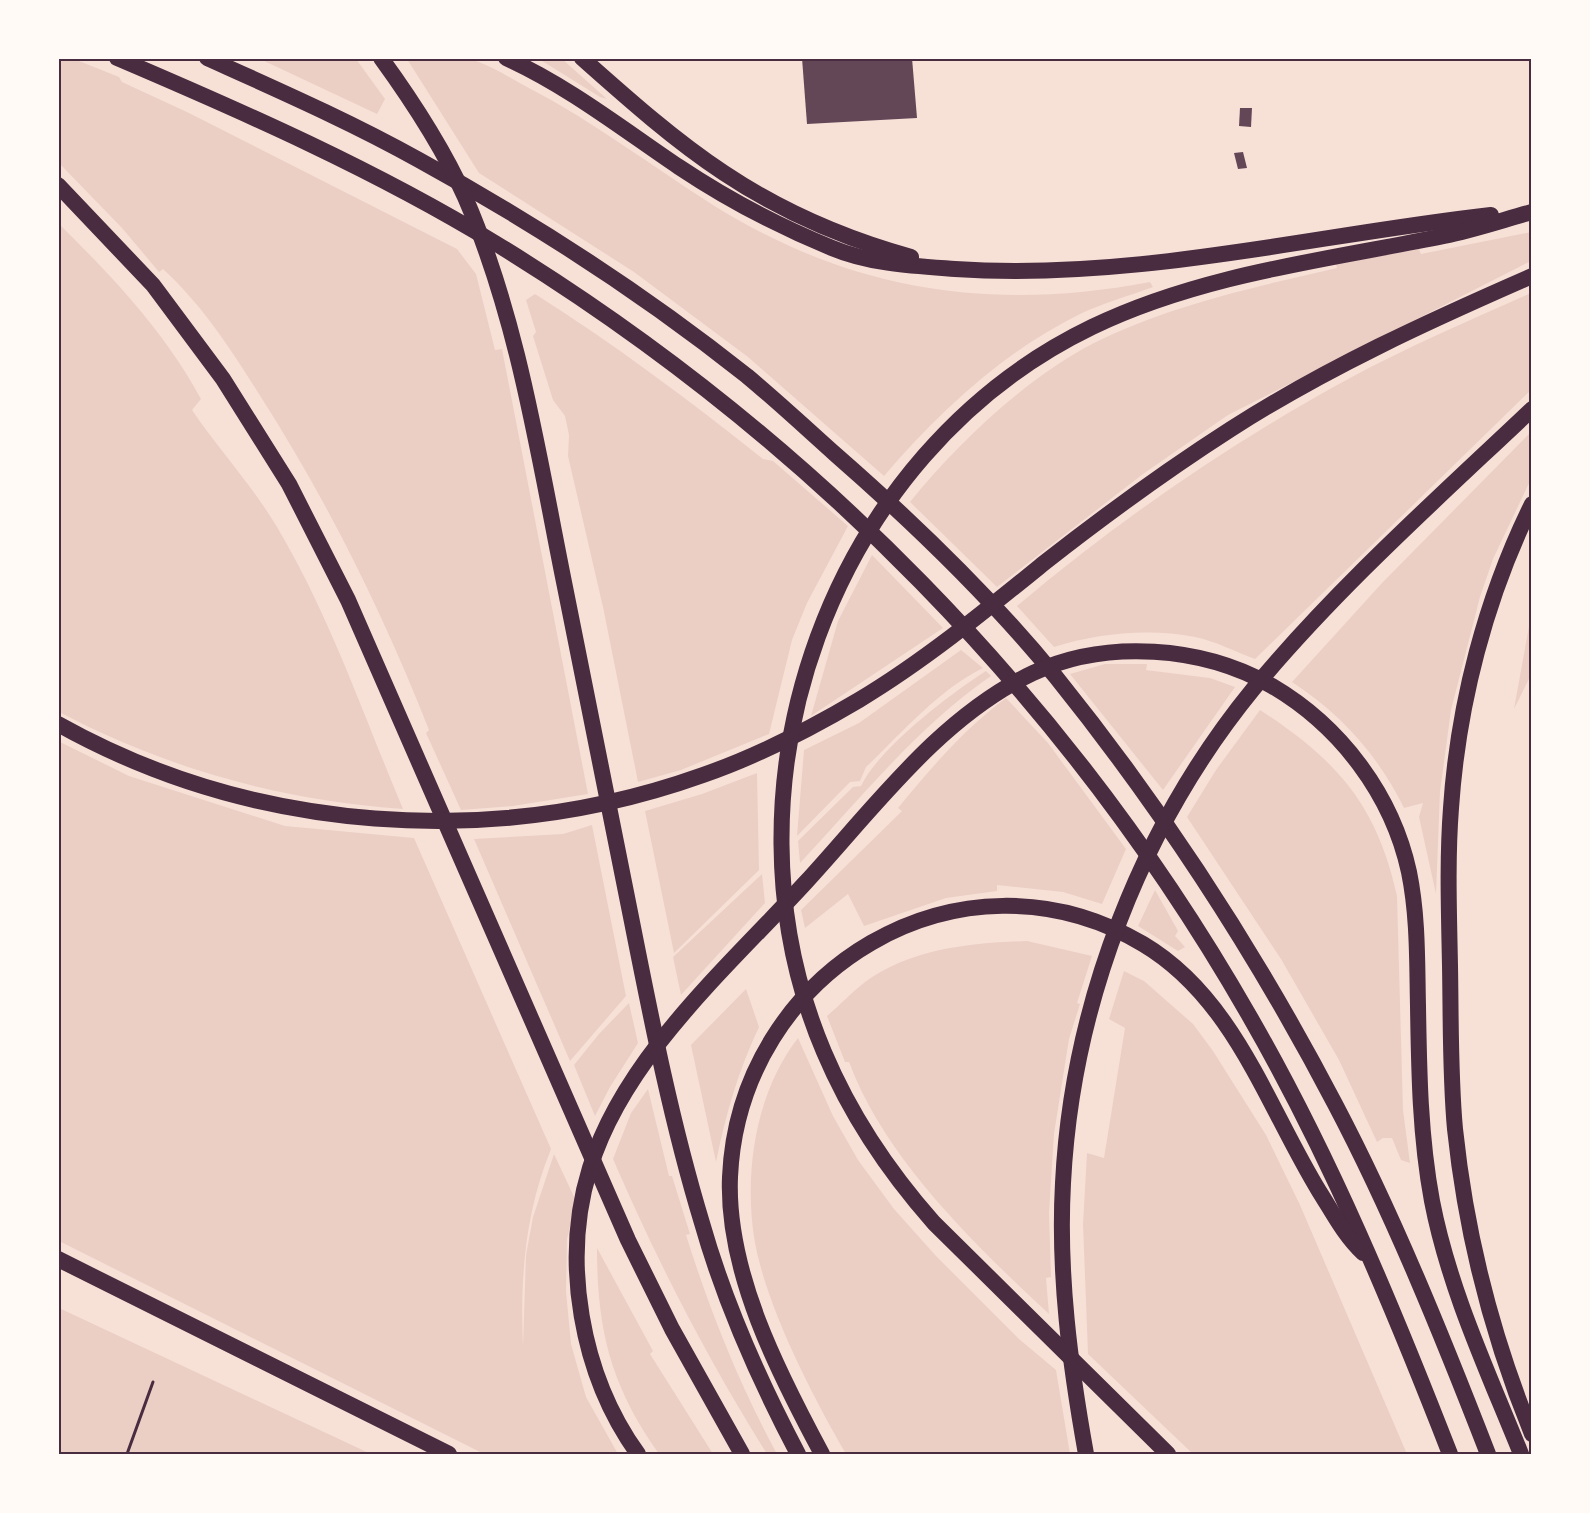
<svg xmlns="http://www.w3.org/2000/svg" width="1590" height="1513" font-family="'Noto Sans',sans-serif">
	<rect width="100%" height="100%" fill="#f7e1d7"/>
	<!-- green -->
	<g fill="#ebcfc5">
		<path d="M58,59H74L119,77L122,82L189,113L457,249L476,274L495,350L502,349L588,794L513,806L461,810L426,733L429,730C383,613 327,500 259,394C230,348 203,306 163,269L159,272L122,228L59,163Z"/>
		<polygon points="260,59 356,59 385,99 377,114"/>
		<path d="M407,59C426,58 452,54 470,59C490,65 509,77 527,87C597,123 659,172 726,213C861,293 997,311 1150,282L1153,287C1129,296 1103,303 1080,314C1003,352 940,411 884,476L748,357L634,272L479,173Z"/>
		<polygon points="539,59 562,59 607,99 600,97"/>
		<path d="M58,223C112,276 165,332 201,399L192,410C219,450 252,485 277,527C330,616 363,714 403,809C280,800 168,769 59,712Z"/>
		<path d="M1531,232V261L1228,415L1143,474L997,587L910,502C958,443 1026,378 1094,343C1170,305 1255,287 1337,268L1336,264L1419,249L1421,254Z"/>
		<path d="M1531,293V390L1255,659C1236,652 1215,641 1195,637C1149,628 1098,633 1054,647L1017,606C1120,519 1232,442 1350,378C1409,346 1471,320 1531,293Z"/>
		<path d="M535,294C614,344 689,400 763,459L773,461L848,526L807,603L792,640L769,734L681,770L638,782L603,607L568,456L569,435L565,416L553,400L533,336L536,332L526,300Z"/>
		<path d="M1531,432V479L1493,559L1480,597L1451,710L1440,792L1436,894L1419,817L1423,803L1404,808C1378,755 1341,714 1292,682L1382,583Z"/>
		<polygon points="872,555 943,628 811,716 838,621"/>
		<polygon points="1531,615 1531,675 1514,709"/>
		<path d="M961,650L983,668C938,690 902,733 866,767L860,781L850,782L797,836L804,750L859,723Z"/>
		<polygon points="1105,664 1147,664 1146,670 1210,678 1235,687 1163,790 1070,674"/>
		<path d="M986,671L991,676C917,727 861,798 800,863L798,841L853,787L861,786C879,748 950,694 986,671Z"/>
		<path d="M1006,698L1048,743L1126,849L1102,904L1063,892L997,885V891L946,898L864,926L848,894L805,928L801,910L902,811L898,808C931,768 963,730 1006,698Z"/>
		<path d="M1260,710C1337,760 1377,805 1397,896L1403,1110L1410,1163L1401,1160L1392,1138H1383L1377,1142L1339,1060L1281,959L1187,817L1216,770Z"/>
		<path d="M58,741L129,776L285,826L414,838L551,1149C525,1213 520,1277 523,1346L526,1255L533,1217L554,1154L576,1201L567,1239L566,1291L571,1344L586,1397L618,1454H484L59,1241Z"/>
		<polygon points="757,773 759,870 674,953 645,811 702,794"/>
		<polygon points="592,825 626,996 570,1061 474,839 563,834"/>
		<polygon points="762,874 765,903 681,995 673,957"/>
		<polygon points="1155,890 1178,931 1175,936 1185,947 1178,951 1138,926"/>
		<path d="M1027,941L1092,956L1077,1003L1080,1004L1069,1039L1054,1134L1049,1213L1051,1277L1046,1278L1049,1314C975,1245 885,1159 849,1062H845L827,1016C840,1005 852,992 865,982C912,948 972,943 1027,941Z"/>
		<polygon points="1124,971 1144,981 1193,1024 1213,1051 1266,1135 1300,1205 1407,1454 1193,1454 1088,1354 1083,1224 1087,1153 1104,1158 1125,1028 1109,1019"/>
		<path d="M746,989L759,1027C738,1071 726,1114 716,1162L691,1045Z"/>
		<polygon points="629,1003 638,1043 610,1087 595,1116 574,1065 599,1034"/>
		<path d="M798,1038L833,1116L858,1160L894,1209L936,1256L1019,1339L1056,1370L1070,1454H846C812,1395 765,1305 754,1237C744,1171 756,1092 798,1038Z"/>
		<path d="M648,1089L669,1176H672L690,1234L686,1235C710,1311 739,1384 777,1454H767C708,1360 657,1261 613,1159L631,1113Z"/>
		<path d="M597,1248L653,1351L650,1354L713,1454H659C611,1386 597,1331 597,1248Z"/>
		<polygon points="59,1308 371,1454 59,1454"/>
	</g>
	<!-- building -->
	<g fill="#644757">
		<polygon points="802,58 912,58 917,118 807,124"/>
		<polygon points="1240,108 1252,108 1251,127 1239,126"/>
		<polygon points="1243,152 1247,168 1238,169 1234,153"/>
	</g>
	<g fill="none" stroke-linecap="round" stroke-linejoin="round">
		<!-- path -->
		<polyline stroke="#4a2c40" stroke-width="3" points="127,1454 153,1382"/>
		<!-- motorway -->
		<g stroke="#4a2c40" stroke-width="16">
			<path d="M117,58C246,113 375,170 495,243C806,433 1069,700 1250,1017C1330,1156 1392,1305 1450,1454"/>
			<path d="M207,58C278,90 351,122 419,160C534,223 645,295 747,376C777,401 806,428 835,454C914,523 990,596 1056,677C1163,810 1256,953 1335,1104C1393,1214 1443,1338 1488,1454"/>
			<path d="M381,58C413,102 443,148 465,197C518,319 538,453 564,582C587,695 609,809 632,922C652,1023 672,1124 702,1223C725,1304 759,1380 798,1454"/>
			<path d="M506,58C568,86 624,130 679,167C727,199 778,226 832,248C870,264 914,266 955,269C1135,281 1313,235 1491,215"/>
			<path d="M582,58C627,98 674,140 724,173C781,211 846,239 911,257"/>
			<polyline points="58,185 153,285 223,379 289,484 348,600 628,1240 672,1329 742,1454"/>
			<path d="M1532,504C1486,597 1458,704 1451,808C1447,860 1449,913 1450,966C1451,1020 1450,1075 1455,1129C1466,1234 1492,1336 1532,1434"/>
			<path d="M58,724C253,833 493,850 703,775C758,756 810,729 859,700C924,661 985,611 1044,563C1104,516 1167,470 1231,429C1326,368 1429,321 1532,276"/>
			<polyline points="58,1259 449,1454"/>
			<path d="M638,1454C581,1375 561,1261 590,1168C624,1057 730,965 806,882C874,808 940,717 1033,673C1106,639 1203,646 1272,686C1340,726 1392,794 1409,872C1418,916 1417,961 1418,1006C1419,1072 1420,1137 1432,1201C1449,1289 1488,1372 1521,1454"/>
			<path d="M822,1454C779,1374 726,1272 730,1177C739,971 960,836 1143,944C1234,998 1267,1106 1319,1191C1333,1213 1344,1235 1363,1253"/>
			<path d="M1086,1454C1070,1365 1058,1274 1063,1183C1072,1005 1141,826 1254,688C1337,588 1437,499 1532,409"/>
			<path d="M1168,1454L934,1223C888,1171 851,1116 824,1052C711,786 831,453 1092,327C1202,274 1326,260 1444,236C1473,230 1503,220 1532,212"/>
		</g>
	</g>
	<!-- border -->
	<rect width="1590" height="1513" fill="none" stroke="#fffaf5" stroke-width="120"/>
	<rect x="60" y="60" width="1470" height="1393" fill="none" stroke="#4a2c40" stroke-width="2"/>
</svg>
